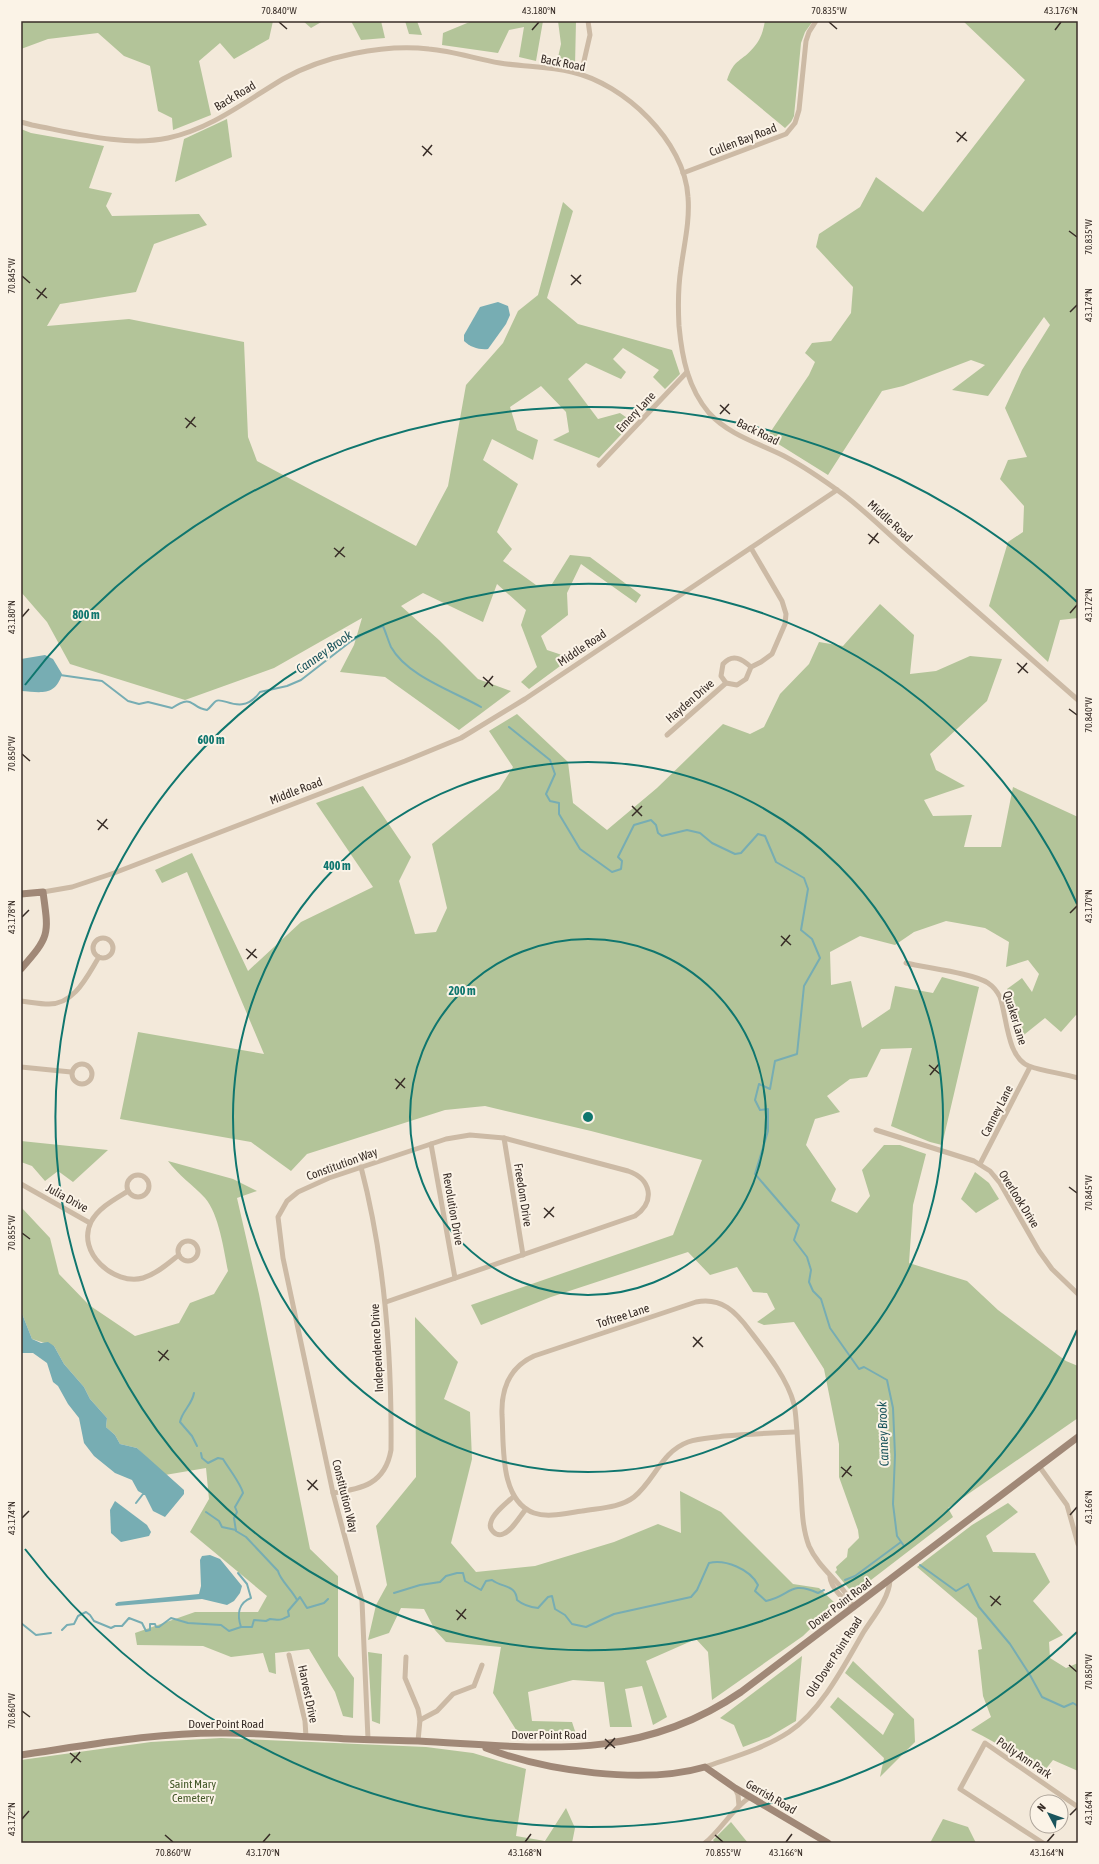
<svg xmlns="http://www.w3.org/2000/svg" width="1099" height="1864" font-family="'Asap Condensed',sans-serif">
	<rect width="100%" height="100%" fill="#f3e9da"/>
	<!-- green -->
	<g fill="#b3c499">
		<polygon points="21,21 273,21 269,39 234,59 220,43 199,61 211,115 173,130 172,118 158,111 150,66 124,56 98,33 48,39 21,49"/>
		<polygon points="303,21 323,21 311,28"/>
		<polygon points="351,21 381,21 385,38 361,40"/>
		<polygon points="405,21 417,21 422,35 409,34"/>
		<polygon points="472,21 543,21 536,61 519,57 524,27 509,30 498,53 442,45 443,33"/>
		<polygon points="558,21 576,21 575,66 557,62 561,44"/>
		<path d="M765,21H813L805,32L801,43L794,116L791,122L785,128L727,80C734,58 742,62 754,47C761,39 763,31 765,21Z"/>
		<polygon points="963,21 1078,21 1078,618 1060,620 1048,662 989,606 1008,542 1023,532 1024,506 1000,479 1008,460 1027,457 1005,408 1022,370 1050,325 1044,317 988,396 952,390 985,365 971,360 903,386 882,391 828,475 767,437 809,375 815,362 805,353 812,343 831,341 851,313 853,287 816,247 819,234 860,207 876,177 923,212 1025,80"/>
		<polygon points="227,119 232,157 175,182 184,139"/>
		<polygon points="21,129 31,133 104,146 89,188 112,193 106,206 112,216 199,214 207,225 154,244 136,292 60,304 47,326 129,319 244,342 248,437 257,461 416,546 448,486 466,385 503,343 518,311 538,295 563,202 573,211 547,298 578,324 672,350 680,374 665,389 653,377 659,370 623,348 613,359 626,372 621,379 586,363 568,379 598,419 620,413 633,422 599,458 553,440 569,432 566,412 541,386 510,407 517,430 538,440 533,460 492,439 483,460 518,484 497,532 512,549 503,561 536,585 552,584 570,555 590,557 641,595 636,603 581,564 567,593 568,615 541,636 547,650 571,658 529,689 521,682 537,667 521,625 526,610 497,584 483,622 423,593 401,606 439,640 478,679 511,691 459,730 385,677 340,672 354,645 362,618 274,668 185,700 70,664 47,622 21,592"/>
		<polygon points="880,604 914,635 910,674 936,671 970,656 1002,659 987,701 930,754 936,770 965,786 924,800 933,816 972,815 964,847 1001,847 1013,787 1078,817 1078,1016 1076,1015 1061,1032 1045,1018 1020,1038 1012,1020 1007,989 1022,978 1032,992 1039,974 1028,960 1006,967 1009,942 985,928 946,921 914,932 895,945 860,936 830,952 831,985 851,981 862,1028 890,1009 895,986 933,993 942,977 979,987 942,1145 930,1142 891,1126 912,1048 881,1049 867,1077 850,1079 827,1096 840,1112 815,1119 806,1145 836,1189 831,1201 857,1213 870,1196 862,1170 884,1145 900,1145 926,1154 913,1205 909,1263 967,1281 998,1310 1066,1361 1078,1366 1078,1418 948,1508 953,1517 858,1590 850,1590 835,1572 837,1570 836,1567 847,1557 848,1549 859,1538 858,1530 839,1477 839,1444 824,1369 794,1322 764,1325 757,1322 775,1309 767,1293 753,1292 737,1267 710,1275 688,1252 551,1297 481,1325 471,1305 673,1235 702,1160 591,1131 485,1106 445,1110 307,1154 291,1171 251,1142 120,1119 138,1032 264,1054 187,872 162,883 155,870 192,853 248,971 301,922 373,887 316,803 363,786 411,857 399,881 415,934 436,932 447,908 432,844 499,789 513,767 489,731 517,714 568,762 573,803 607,830 657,788 723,724 750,734 764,727 780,694 809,664 819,642 843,646"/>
		<polygon points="21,1141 108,1150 73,1182 58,1171 45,1181 32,1166 21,1162"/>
		<path d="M168,1161L233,1179L257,1191L237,1198L259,1294L310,1549L338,1576V1656L354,1678L353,1718L343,1716L335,1692L309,1649L275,1653L276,1674L269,1672L263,1653L231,1657L203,1646L137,1645L135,1633L195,1612H258L267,1596L190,1532L209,1499L206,1468L165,1475L137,1448L120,1444L115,1435L106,1427L107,1418L90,1399L84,1387L64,1364L54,1346L32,1339L21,1311V1207L50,1238L59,1274L89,1305L135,1336L179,1323L190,1303L214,1294L228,1271C224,1251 219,1214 205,1198C193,1185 178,1175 168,1161Z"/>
		<polygon points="975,1172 989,1183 999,1199 976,1213 961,1199"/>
		<polygon points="415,1317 458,1362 444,1399 470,1412 472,1459 451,1543 476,1572 535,1566 614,1542 658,1524 681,1533 680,1491 721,1512 793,1584 819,1588 836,1604 803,1636 712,1700 708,1652 696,1639 646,1661 667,1717 653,1725 642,1686 625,1689 632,1727 610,1727 604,1682 573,1680 528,1692 532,1721 572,1722 577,1737 520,1736 493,1693 501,1647 446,1642 435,1630 424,1609 401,1608 389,1633 368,1640 376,1605 387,1585 376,1526 416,1477"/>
		<path d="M1008,1503L1018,1512L986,1536L993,1552L1035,1553L1050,1582L1033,1601L1063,1635L1049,1642L1050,1658L1066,1668L1078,1663V1771L1053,1760L1045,1770C1019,1758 996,1742 971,1730L991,1717L983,1696L978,1650L982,1649L977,1618L917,1567L972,1525Z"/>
		<polygon points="368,1652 382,1654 380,1724 372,1721"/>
		<polygon points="802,1656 796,1721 769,1737 743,1747 734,1725 720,1718"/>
		<polygon points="853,1661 914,1719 915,1742 880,1777 884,1758 830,1707 838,1697 883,1735 894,1714 845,1673"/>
		<polygon points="221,1738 426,1747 473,1753 526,1769 516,1836 545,1841 566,1808 575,1828 572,1843 21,1843 21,1760 151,1742"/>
		<polygon points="943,1819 968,1827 976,1843 930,1843"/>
		<polygon points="731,1822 748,1843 715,1843 713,1840"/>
	</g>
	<!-- water -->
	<g fill="#77adb3">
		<path d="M498,302L508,306L510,315L506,324L488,349C479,350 470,347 464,341V335L480,307Z"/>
		<path d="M45,655L53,659L62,674C55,697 40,692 21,691V659Z"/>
		<polygon points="21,1311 32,1339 41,1343 48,1342 54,1346 64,1364 84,1387 90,1399 107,1418 106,1427 115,1435 120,1444 137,1448 184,1490 184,1494 165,1517 153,1511 145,1495 138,1491 132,1480 115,1473 94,1456 84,1443 79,1418 68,1404 58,1386 53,1382 47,1363 33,1353 21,1353"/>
		<polygon points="115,1501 147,1525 151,1532 149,1536 121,1542 111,1533 110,1510"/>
		<polygon points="210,1555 220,1559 242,1586 240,1593 234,1601 227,1605 202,1599 116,1606 115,1604 118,1602 199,1594 201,1586 200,1560 202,1556"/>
	</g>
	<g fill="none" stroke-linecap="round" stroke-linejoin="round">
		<!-- stream -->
		<g stroke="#77adb3" stroke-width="2">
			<path d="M60,675L102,681L128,701L139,704L148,702L172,708C194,693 190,708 207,710C211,707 213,703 216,701C223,696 242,717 260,692L287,686L301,680L350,642L365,633L383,626C386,633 388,640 391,647C407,676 453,691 481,707"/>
			<polyline points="509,727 550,760 555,774 546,794 550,801 559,803 559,814 580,849 612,872 621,869 622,861 618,857 634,825 651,820 656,825 658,833 662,836 687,830 700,833 712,843 735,854 741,853 758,834 765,836 776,862 804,878 808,889 801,930 812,939 820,958 804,986 797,1054 775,1061 770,1089 759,1084 755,1100 760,1110 768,1109 768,1131 755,1174 799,1225 794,1240 807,1257 811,1270 809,1282 813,1291 821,1299 830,1328 859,1369 864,1367 887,1380 893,1408 895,1455 893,1504 897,1536 904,1546"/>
			<path d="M194,1393C192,1405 182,1411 180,1422L192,1436L197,1446"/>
			<path d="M201,1453L202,1458L208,1463L218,1458L223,1459C229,1469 241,1484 243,1493L235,1507L237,1512L234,1518L236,1531L246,1537L278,1571C280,1580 292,1590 297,1600"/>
			<polyline points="136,1503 143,1494 145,1494"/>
			<polyline points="206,1512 219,1521 222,1527 236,1530"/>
			<polyline points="920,1565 956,1591 968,1584 979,1607 1010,1644 1030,1675 1042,1697 1064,1707 1073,1703 1078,1706"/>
			<path d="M238,1573L247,1584L251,1598C238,1603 237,1615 241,1627"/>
			<polyline points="845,1580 855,1576 901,1542"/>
			<path d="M394,1593L420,1585L440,1582L446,1576L457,1573H463L465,1581L481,1590L486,1581L492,1580C502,1588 516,1584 517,1600C523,1605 529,1607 538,1608L548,1597L552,1596L555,1609L565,1615L572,1624L586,1627L614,1614L691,1597L697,1590L709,1563C725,1559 750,1569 758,1585L755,1591L766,1601C791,1596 789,1580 818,1593L824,1590"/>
			<polyline points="21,1623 36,1635 51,1633"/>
			<path d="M62,1630L67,1625L74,1624L78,1616L86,1612L90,1615L94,1621L111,1628L115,1626H122L129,1618L142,1623L146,1631L150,1630V1624H155L156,1627H159L171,1618L188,1623L221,1625L229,1631L241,1627H252L254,1620L266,1621L270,1619C281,1620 278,1621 289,1616L288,1611L300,1597L307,1608L324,1603L328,1599"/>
		</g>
		<!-- street -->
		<g stroke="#ccbaa5" stroke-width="5">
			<polyline points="581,74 590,35 588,21"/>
			<path d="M21,122L32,125C74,133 126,147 168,138C211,129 246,101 283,79C323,56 383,44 429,49C453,51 476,59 500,63C524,67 548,66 572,72C624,84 685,141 688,197C690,221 684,245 681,268C678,287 678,307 679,326C682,358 688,388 709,413C729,435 758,443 784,456C805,467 825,481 844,495C869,514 891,537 915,557C969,605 1024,652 1078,700"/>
			<polyline points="683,173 786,134 795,123 799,110 806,41 809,32 816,21"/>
			<polyline points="599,465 687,372"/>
			<path d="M751,667L746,679L737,685L726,683L721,676L723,664C733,653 742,659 751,667L761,662L772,654L785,624L786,614L782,601L751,548"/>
			<polyline points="667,735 726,683"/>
			<polyline points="43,892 72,887 114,873 405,761 461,738 525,699 837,490"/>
			<circle cx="103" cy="948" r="10"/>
			<path d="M906,963C926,968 973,973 988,983C994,987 997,991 1000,997C1007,1017 1007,1058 1029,1066C1045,1072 1062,1073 1078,1078"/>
			<path d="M21,1001C30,1002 40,1004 49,1004C75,1004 87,976 99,957"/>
			<circle cx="82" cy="1074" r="10"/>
			<polyline points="21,1067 71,1072"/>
			<polyline points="876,1130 974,1161 990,1171 1000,1183 1039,1251 1052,1269 1078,1294"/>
			<polyline points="504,1138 523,1255"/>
			<polyline points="431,1144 455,1278"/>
			<polyline points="980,1164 1030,1067"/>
			<circle cx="138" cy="1186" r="11"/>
			<polyline points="21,1184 90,1223"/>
			<path d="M128,1191C115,1199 98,1208 91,1222C76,1252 114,1286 143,1278C157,1274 168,1263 179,1255"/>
			<circle cx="188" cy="1251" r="10"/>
			<path d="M797,1432C773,1433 748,1434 724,1436C712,1438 700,1438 688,1442C661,1452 655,1480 634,1497C620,1508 598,1508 582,1511C567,1513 548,1518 534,1513C499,1500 504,1445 502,1415C501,1389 510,1367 534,1356L696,1302C722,1297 736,1312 750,1331C767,1353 787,1378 794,1404C796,1413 796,1422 797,1431C798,1450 800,1470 801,1489C802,1507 802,1528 809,1546C820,1571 844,1583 853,1607"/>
			<polyline points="1039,1466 1067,1505 1078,1544"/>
			<path d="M333,1493C362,1489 385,1484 391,1450C392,1356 385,1259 361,1167"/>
			<path d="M514,1496C507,1503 493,1513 491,1522C488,1529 496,1537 503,1534C512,1531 520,1516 526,1509"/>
			<path d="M830,1577C831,1588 844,1600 852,1606"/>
			<polyline points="289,1655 305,1721 306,1737"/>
			<polyline points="406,1657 405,1678 418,1709 420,1720 418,1741"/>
			<polyline points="420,1720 437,1711 453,1694 474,1686 482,1665"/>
			<path d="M368,1739L362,1601L333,1493L283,1258L278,1217L287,1201L298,1192L329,1178L446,1139L470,1135L504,1138L628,1171C651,1179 656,1201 635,1216L386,1302"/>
			<path d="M705,1767C733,1757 763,1749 789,1732C821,1711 844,1666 863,1633C873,1617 889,1599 890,1580"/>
			<polyline points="735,1788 738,1795 739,1806"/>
			<path d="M705,1843C722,1829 732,1809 750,1797"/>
			<polyline points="1043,1843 960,1789 985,1743 1078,1807"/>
		</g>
		<!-- secondary -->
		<g stroke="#a08877" stroke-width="7">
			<path d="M21,894L43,892C49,935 50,936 21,969"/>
			<path d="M486,1748C545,1771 643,1785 705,1767L735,1788L828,1843"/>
			<path d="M21,1755C89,1745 158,1732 226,1733C262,1733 297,1737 333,1738C361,1740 389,1740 418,1741C537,1747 636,1764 741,1692L1078,1437"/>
		</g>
	</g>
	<!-- ticks -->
	<path fill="none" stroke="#382d27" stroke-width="1.5" d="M279,22L287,29M829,22L837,29M532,30L539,22M1055,30L1061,22M956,132L967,141M957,142L966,132M422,146L432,155M423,156L432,145M1069,231L1077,237M571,275L581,284M22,276L30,283M571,285L581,275M36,289L47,298M37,299L46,288M1070,312L1077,305M720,405L730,414M720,414L729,404M185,418L196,427M186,428L195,417M868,534L879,543M869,544L878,533M334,548L345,557M335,557L344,547M1070,613L1077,605M22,617L29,609M1017,663L1028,673M1018,673L1027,663M483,677L493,686M484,687L493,676M1069,709L1077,715M22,754L30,761M632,806L642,816M632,816L642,806M97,820L108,829M98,830L107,819M1070,913L1077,906M22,917L29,910M781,936L791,945M781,946L790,935M246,949L257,958M247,959L256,949M929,1065L940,1074M930,1075L939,1064M395,1079L405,1088M396,1089L405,1078M1069,1187L1077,1193M544,1208L554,1217M544,1218L554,1207M22,1233L30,1239M693,1337L703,1347M693,1347L702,1337M158,1351L169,1360M159,1361L168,1350M841,1467L852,1476M842,1477L851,1466M307,1480L318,1490M308,1490L317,1480M1070,1515L1077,1507M22,1518L29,1511M990,1596L1001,1605M991,1606L1000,1596M456,1610L466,1619M457,1620L466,1609M1069,1665L1077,1672M22,1711L30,1717M605,1739L615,1748M605,1749L615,1738M70,1753L81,1762M71,1763L80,1752M1070,1815L1077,1808M22,1819L29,1811M165,1835L173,1842M715,1835L723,1842M263,1842L270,1834M525,1842L531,1834M786,1842L792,1834M1047,1842L1054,1834"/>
	<!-- distance rings -->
	<g fill="none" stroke="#0f766e" stroke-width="2">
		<circle cx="588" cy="1117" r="178"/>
		<circle cx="588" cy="1117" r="355"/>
		<path d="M1077 1330A533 533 0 1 1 1077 904"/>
		<path d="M1077 1632A710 710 0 0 1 25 1549M25 685A710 710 0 0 1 1077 602"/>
	</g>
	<g text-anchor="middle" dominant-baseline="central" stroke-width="4" stroke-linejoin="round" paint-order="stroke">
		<!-- street labels -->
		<g font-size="12" fill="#382d27" stroke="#fbf3e7">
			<text transform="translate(563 63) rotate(11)">Back Road</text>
			<text transform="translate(235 96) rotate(-31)">Back Road</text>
			<text transform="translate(743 140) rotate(-21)">Cullen Bay Road</text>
			<text transform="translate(636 412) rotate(-47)">Emery Lane</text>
			<text transform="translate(758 432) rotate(26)">Back Road</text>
			<text transform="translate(890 521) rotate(42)">Middle Road</text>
			<text transform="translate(582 648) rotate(-34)">Middle Road</text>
			<text transform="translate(690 701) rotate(-41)">Hayden Drive</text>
			<text transform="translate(296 791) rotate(-21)">Middle Road</text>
			<text transform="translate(1015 1018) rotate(73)">Quaker Lane</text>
			<text transform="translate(997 1111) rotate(-63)">Canney Lane</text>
			<text transform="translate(342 1164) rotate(-20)">Constitution Way</text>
			<text transform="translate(523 1195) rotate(81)">Freedom Drive</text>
			<text transform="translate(67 1198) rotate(29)">Julia Drive</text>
			<text transform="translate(1019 1199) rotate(58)">Overlook Drive</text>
			<text transform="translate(453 1209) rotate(80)">Revolution Drive</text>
			<text transform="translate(623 1316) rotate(-18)">Toftree Lane</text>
			<text transform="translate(377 1348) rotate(-93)">Independence Drive</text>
			<text transform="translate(345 1496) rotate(76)">Constitution Way</text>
			<text transform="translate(840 1604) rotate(-37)">Dover Point Road</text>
			<text transform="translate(834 1657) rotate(-57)">Old Dover Point Road</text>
			<text transform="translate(308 1694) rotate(78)">Harvest Drive</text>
			<text x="226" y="1724">Dover Point Road</text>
			<text x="549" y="1735">Dover Point Road</text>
			<text transform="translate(1024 1758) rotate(34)">Polly Ann Park</text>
			<text transform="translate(771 1797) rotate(30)">Gerrish Road</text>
		</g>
		<!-- park labels -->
		<g font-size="12" fill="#445829" stroke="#fbf3e7">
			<text x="193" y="1784">Saint Mary<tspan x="193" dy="14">Cemetery</tspan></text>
		</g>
		<!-- water labels -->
		<g font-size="13" font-style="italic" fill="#1a545c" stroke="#fbf3e7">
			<text transform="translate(324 652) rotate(-35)">Canney Brook</text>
			<text transform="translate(883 1434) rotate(-92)">Canney Brook</text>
		</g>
	</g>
	<circle cx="588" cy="1117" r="6" fill="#0f766e" stroke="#fbf3e7" stroke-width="2"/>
	<g font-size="12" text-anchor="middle" font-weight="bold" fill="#0f766e" stroke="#fbf3e7" stroke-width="4" stroke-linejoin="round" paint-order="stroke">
		<text x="86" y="619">800 m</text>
		<text x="211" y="744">600 m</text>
		<text x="337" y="870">400 m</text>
		<text x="462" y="995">200 m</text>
	</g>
	<!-- border -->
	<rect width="1099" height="1864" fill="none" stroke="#fbf3e7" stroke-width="44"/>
	<!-- north arrow -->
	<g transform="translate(1049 1814) rotate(311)"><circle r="19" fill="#fbf3e7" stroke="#ada49a"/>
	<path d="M0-3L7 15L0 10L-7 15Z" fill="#1a545c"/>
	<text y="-6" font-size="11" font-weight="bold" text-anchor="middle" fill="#382d27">N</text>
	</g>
	<rect x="22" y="22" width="1055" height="1820" fill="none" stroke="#382d27" stroke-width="1.5"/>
	<g font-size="10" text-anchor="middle" fill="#382d27">
		<text x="279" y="14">70.840°W</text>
		<text x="539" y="14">43.180°N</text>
		<text x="829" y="14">70.835°W</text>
		<text x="1061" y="14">43.176°N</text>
		<text transform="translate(1088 237) rotate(-90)" y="4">70.835°W</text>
		<text transform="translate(11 276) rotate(-90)" y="4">70.845°W</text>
		<text transform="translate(1088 305) rotate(-90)" y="4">43.174°N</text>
		<text transform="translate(1088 605) rotate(-90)" y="4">43.172°N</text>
		<text transform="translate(11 617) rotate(-90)" y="4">43.180°N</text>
		<text transform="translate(1088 715) rotate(-90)" y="4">70.840°W</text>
		<text transform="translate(11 754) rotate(-90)" y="4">70.850°W</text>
		<text transform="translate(1088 906) rotate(-90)" y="4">43.170°N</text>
		<text transform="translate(11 917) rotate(-90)" y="4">43.178°N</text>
		<text transform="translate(1088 1193) rotate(-90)" y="4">70.845°W</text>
		<text transform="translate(11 1233) rotate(-90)" y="4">70.855°W</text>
		<text transform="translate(1088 1507) rotate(-90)" y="4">43.166°N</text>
		<text transform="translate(11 1518) rotate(-90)" y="4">43.174°N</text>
		<text transform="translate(1088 1672) rotate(-90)" y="4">70.850°W</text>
		<text transform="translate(11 1711) rotate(-90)" y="4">70.860°W</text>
		<text transform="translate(1088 1808) rotate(-90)" y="4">43.164°N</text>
		<text transform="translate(11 1819) rotate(-90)" y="4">43.172°N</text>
		<text x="173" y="1856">70.860°W</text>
		<text x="263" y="1856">43.170°N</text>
		<text x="525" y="1856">43.168°N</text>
		<text x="723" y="1856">70.855°W</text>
		<text x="786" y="1856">43.166°N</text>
		<text x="1047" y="1856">43.164°N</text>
	</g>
</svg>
